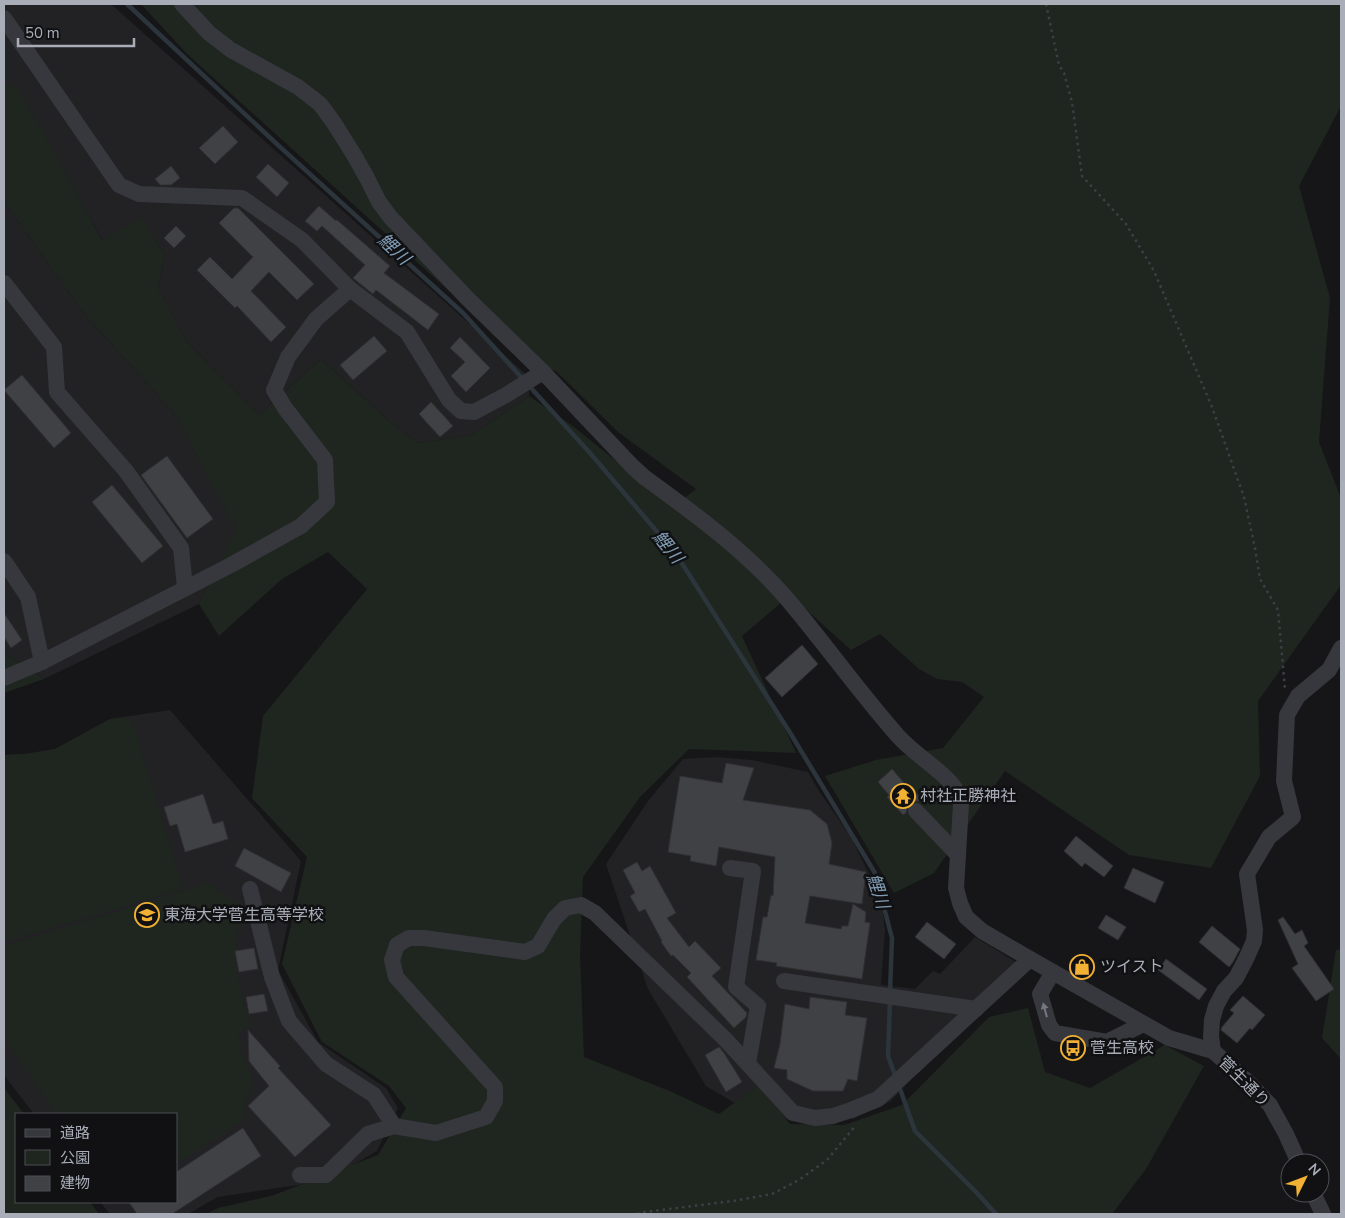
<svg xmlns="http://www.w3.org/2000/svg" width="1345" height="1218" font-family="'Nunito Sans','Noto Sans JP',sans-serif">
	<rect width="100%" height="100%" fill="#161618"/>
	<!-- built -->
	<g fill="#222225">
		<polygon points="4,4 111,4 529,377 529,396 471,435 418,443 389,421 321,359 259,415 185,340 158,287 165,255 141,219 103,242 17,87 4,85"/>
		<polygon points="4,201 82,311 173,412 238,530 199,604 44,679 4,653"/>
		<polygon points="170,710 301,861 278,970 318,1042 386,1088 398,1108 377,1151 325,1181 218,1197 188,1214 110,1214 100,1202 176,1202 176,1114 34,1114 4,1075 4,755 25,754 55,749 110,719"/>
		<polygon points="716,757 752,760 808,772 819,791 852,839 875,887 882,906 885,930 881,985 915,989 933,971 940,974 975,937 1016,962 891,1101 853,1119 798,1121 745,1109 706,1086 648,989 606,864 648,801 683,759"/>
	</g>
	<!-- green -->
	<g fill="#1e261f">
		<polygon points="141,4 1341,4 1341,106 1299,186 1330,298 1319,442 1341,498 1341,585 1258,701 1260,776 1211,868 1129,855 1005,771 934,873 894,893 825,776 876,760 943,748 984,697 962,682 937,679 919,669 880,634 851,650 790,595 742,636 796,753 689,749 640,797 583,877 580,955 584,1057 672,1092 719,1114 759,1085 790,1124 844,1125 902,1105 989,1017 1028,1008 1045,1072 1090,1088 1165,1045 1204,1066 1146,1169 1112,1214 206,1214 218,1208 274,1195 378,1155 406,1108 389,1086 322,1042 282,964 307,857 252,798 263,716 367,589 328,552 282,579 219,636 199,604 237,530 173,412 82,311 4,201 4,85 17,86 66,173 102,241 141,218 165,255 158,287 185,340 259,415 321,359 389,421 418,443 471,435 529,396 574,427 673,507 696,489 618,432 556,371 534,364 460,301 187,54"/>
		<polygon points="4,653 44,679 4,693"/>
		<polygon points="131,717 183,889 4,942 4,755 25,754 55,749 110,719"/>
		<polygon points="209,883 235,901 238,921 235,964 243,1001 250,1025 238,1035 243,1055 254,1085 244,1102 245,1118 176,1164 176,1114 57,1114 4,1038 4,946"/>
		<polygon points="1341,949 1341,1059 1322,1038 1336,950"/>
		<polygon points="4,1088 24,1114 16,1114 16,1202 90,1202 99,1214 4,1214"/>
	</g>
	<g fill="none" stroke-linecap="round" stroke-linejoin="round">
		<!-- stream -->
		<g stroke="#2c353c" stroke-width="4.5">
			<polyline points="127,4 279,146 463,313 590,453 676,554 789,731 875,873 892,938 890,992"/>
			<polyline points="890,1000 888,1056 896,1078"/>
			<polyline points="899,1086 915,1131 976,1192 996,1214"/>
		</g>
	</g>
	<!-- building -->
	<g fill="#404145" stroke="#303034">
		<polygon points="223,126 238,142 215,164 199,148"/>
		<polygon points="268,164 289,183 277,197 256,177"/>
		<polygon points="171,166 180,178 171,185 160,185 155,179"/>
		<polygon points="319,206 336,221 337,220 390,266 384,273 439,314 428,330 376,290 373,294 353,278 365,265 322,226 317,231 305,221"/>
		<polygon points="234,208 238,208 314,284 297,300 269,272 251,291 286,327 271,342 237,306 235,308 197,270 210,257 232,279 253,257 219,223"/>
		<polygon points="176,226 186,236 174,248 164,238"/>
		<polygon points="374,336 387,351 353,380 340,365"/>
		<polygon points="460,337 490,368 466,392 451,376 465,362 450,348"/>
		<polygon points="22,375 71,433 54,448 4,390"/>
		<polygon points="431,402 453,426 440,437 419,414"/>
		<polygon points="167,456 213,519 187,538 141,475"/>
		<polygon points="112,485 163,546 142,563 92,502"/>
		<polygon points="4,613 22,640 11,648 4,637"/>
		<polygon points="802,645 818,664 782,697 765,678"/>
		<polygon points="726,763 754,768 743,800 810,810 827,824 832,843 829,864 866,872 862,904 810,896 805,923 841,929 842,926 848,926 853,904 866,912 865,922 870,923 862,979 776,966 777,963 756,960 763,917 767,917 771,895 773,896 775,857 719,847 716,866 690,861 691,856 668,852 680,776 722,783"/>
		<polygon points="892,769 905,784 906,783 921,799 919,801 914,801 909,803 907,808 906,813 903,815 887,797 889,795 878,782"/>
		<polygon points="203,794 213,824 223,821 228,839 185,852 177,824 170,826 164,807"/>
		<polygon points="1076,836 1113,866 1104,877 1085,863 1082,867 1064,851"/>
		<polygon points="244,848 291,873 281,892 235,866"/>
		<polygon points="637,862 642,871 650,866 676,913 667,918 689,947 695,941 721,968 712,976 747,1013 746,1017 734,1028 687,977 691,973 673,955 671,956 661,942 662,941 645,909 639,912 630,896 635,893 623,870"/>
		<polygon points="1133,868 1164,882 1155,903 1124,888"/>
		<polygon points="1106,915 1126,927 1118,940 1098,928"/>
		<polygon points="1283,917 1295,934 1302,930 1308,943 1304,946 1334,989 1316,1001 1292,968 1298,964 1278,920"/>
		<polygon points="927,922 956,944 944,959 915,937"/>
		<polygon points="1212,926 1240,949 1233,962 1229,967 1199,942"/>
		<polygon points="254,948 258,969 239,972 235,951"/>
		<polygon points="1081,955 1092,961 1083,976 1072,970"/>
		<polygon points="1166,959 1207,989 1199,1000 1158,970"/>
		<polygon points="264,994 268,1011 249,1014 246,997"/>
		<polygon points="1243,996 1265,1015 1252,1030 1250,1028 1237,1043 1221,1030 1222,1027 1234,1013 1230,1010"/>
		<polygon points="810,997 847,1002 845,1015 867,1018 857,1081 848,1079 843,1091 813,1091 787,1079 787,1070 774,1068 780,1044 785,1004 809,1009"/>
		<polygon points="248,1030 280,1066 278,1068 331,1125 295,1157 248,1106 269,1086 249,1061"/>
		<polygon points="719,1047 724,1053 742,1082 726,1092 705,1055"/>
		<polygon points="243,1128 261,1156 172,1214 137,1214 129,1202 176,1202 176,1172"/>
	</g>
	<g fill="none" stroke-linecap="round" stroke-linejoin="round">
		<!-- path -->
		<g stroke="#3d3f44" stroke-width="2.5" stroke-dasharray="2.5 4" stroke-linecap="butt">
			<polyline points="1046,4 1059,65 1064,73 1072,102 1082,176 1126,224 1154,271 1212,407 1244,497 1255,548 1260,579 1278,610 1285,689"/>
			<polyline points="637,1214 645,1212 733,1201 772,1194 799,1180 827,1160 856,1125"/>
		</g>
		<!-- minor -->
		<g stroke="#37383d" stroke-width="16">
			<path d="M182,4L209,33L231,50L298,87L320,104L334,123L354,155L367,178L379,202L391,218L468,299L543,372L632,466L644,477C695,514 747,552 788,600C826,645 859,692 898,736C914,754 936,766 952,784C957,790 959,797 961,804L956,888L960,903L966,917L982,931L1030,959L1169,1038L1213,1051L1247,1081L1270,1105L1286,1134L1299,1163"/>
			<polyline points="4,18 119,185 139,194 242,198 302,240 350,289 407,332 449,400 461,411 474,412 506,395 543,372"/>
			<polyline points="4,283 54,347 57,392 126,471 181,548 185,588"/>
			<polyline points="4,561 28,597 42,662"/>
			<polyline points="4,678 42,662 231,565 301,526 327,502 325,460 285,408 274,390 288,357 316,319 350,289"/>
			<polyline points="916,811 958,855"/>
			<polyline points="730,868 753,871 736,987 758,1006 748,1063"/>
			<polyline points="250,889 272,977 289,1021 326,1064 374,1095 394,1126"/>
			<polyline points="1053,972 1040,994 1049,1025 1055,1033 1107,1042 1143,1024"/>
			<polyline points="784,981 976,1009"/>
			<polyline points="1213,1051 1211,1036 1212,1020 1216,1006 1224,991 1236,978 1246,959 1254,941 1255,930 1247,874 1269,837 1293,817 1284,781 1287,715 1298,696 1329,670 1341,648"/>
			<polyline points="300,1175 326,1175 368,1134 394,1126 436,1133 486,1117 495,1101 495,1087 396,977 392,960 397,945 409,938 424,938 525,952 538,946 554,919 565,908 581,905 595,913 725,1039 793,1113 815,1118 833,1116 851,1110 878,1099 1030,959"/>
			<polyline points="1313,1193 1323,1214"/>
		</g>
	</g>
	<!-- one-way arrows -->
	<defs><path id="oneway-solid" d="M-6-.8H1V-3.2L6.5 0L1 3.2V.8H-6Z" transform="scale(1.25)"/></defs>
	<use fill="#757881" href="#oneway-solid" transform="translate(1045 1010) rotate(-105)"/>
	<!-- icons -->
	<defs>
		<symbol id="temple-ring" viewBox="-11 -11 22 22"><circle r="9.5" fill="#111113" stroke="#f2b134" stroke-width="1.5"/><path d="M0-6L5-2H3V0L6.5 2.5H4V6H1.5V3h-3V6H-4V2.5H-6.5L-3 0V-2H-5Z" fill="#f2b134"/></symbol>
		<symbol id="school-ring" viewBox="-11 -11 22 22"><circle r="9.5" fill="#111113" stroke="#f2b134" stroke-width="1.5"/><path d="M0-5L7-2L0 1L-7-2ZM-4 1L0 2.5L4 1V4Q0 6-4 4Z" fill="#f2b134"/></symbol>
		<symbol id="shop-ring" viewBox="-11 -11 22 22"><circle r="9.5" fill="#111113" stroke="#f2b134" stroke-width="1.5"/><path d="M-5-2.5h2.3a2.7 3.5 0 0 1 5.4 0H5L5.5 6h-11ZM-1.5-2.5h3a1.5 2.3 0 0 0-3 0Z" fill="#f2b134"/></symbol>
		<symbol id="bus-ring" viewBox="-11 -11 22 22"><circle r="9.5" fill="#111113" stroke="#f2b134" stroke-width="1.5"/><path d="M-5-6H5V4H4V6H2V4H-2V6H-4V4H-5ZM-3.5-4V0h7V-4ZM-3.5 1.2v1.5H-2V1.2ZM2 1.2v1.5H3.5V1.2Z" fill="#f2b134"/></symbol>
	</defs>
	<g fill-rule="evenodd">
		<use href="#temple-ring" x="889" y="782" width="28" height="28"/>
		<use href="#school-ring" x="133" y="901" width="28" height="28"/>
		<use href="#shop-ring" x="1068" y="953" width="28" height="28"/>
		<use href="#bus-ring" x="1059" y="1034" width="28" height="28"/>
	</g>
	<g text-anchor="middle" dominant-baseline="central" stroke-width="5" stroke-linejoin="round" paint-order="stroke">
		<!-- poi labels -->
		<g font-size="16" fill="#a8adb8" stroke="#111113" text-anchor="start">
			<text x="920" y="796">村社正勝神社</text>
			<text x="164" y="915">東海大学菅生高等学校</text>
			<text x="1100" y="967">ツイスト</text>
			<text x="1090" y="1048">菅生高校</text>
		</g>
		<!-- street labels -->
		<g font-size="16" fill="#a8adb8" stroke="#111113">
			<text transform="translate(1244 1082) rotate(45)">菅生通り</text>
		</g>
		<!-- water labels -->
		<g font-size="18" font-style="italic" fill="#7f9bb3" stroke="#111113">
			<text transform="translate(394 249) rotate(43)">鯉川</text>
			<text transform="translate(668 547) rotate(51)">鯉川</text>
			<text transform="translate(878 891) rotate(72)">鯉川</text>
		</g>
	</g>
	<!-- border -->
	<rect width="1345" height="1218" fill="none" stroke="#a8adb8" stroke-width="10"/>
	<!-- legend -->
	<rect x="15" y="1113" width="162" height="90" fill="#111113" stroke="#4d4f55"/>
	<rect x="25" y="1129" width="25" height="8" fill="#37383d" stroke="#4d4f55"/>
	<text x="60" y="1138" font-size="15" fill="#a8adb8">道路</text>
	<rect x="25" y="1150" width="25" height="15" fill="#1e261f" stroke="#4d4f55"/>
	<text x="60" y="1163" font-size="15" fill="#a8adb8">公園</text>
	<rect x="25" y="1176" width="25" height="15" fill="#404145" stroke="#4d4f55"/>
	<text x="60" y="1188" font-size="15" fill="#a8adb8">建物</text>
	<!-- north arrow -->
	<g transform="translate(1305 1178) rotate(48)"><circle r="24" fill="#111113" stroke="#4d4f55"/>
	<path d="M0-4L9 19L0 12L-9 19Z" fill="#f2b134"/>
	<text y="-8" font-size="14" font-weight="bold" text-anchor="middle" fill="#a8adb8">N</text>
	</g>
	<!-- scale -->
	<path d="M18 38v8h116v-8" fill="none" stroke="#a8adb8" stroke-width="2.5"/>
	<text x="25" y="38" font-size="15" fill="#a8adb8" stroke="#111113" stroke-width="4" paint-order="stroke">50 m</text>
</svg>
